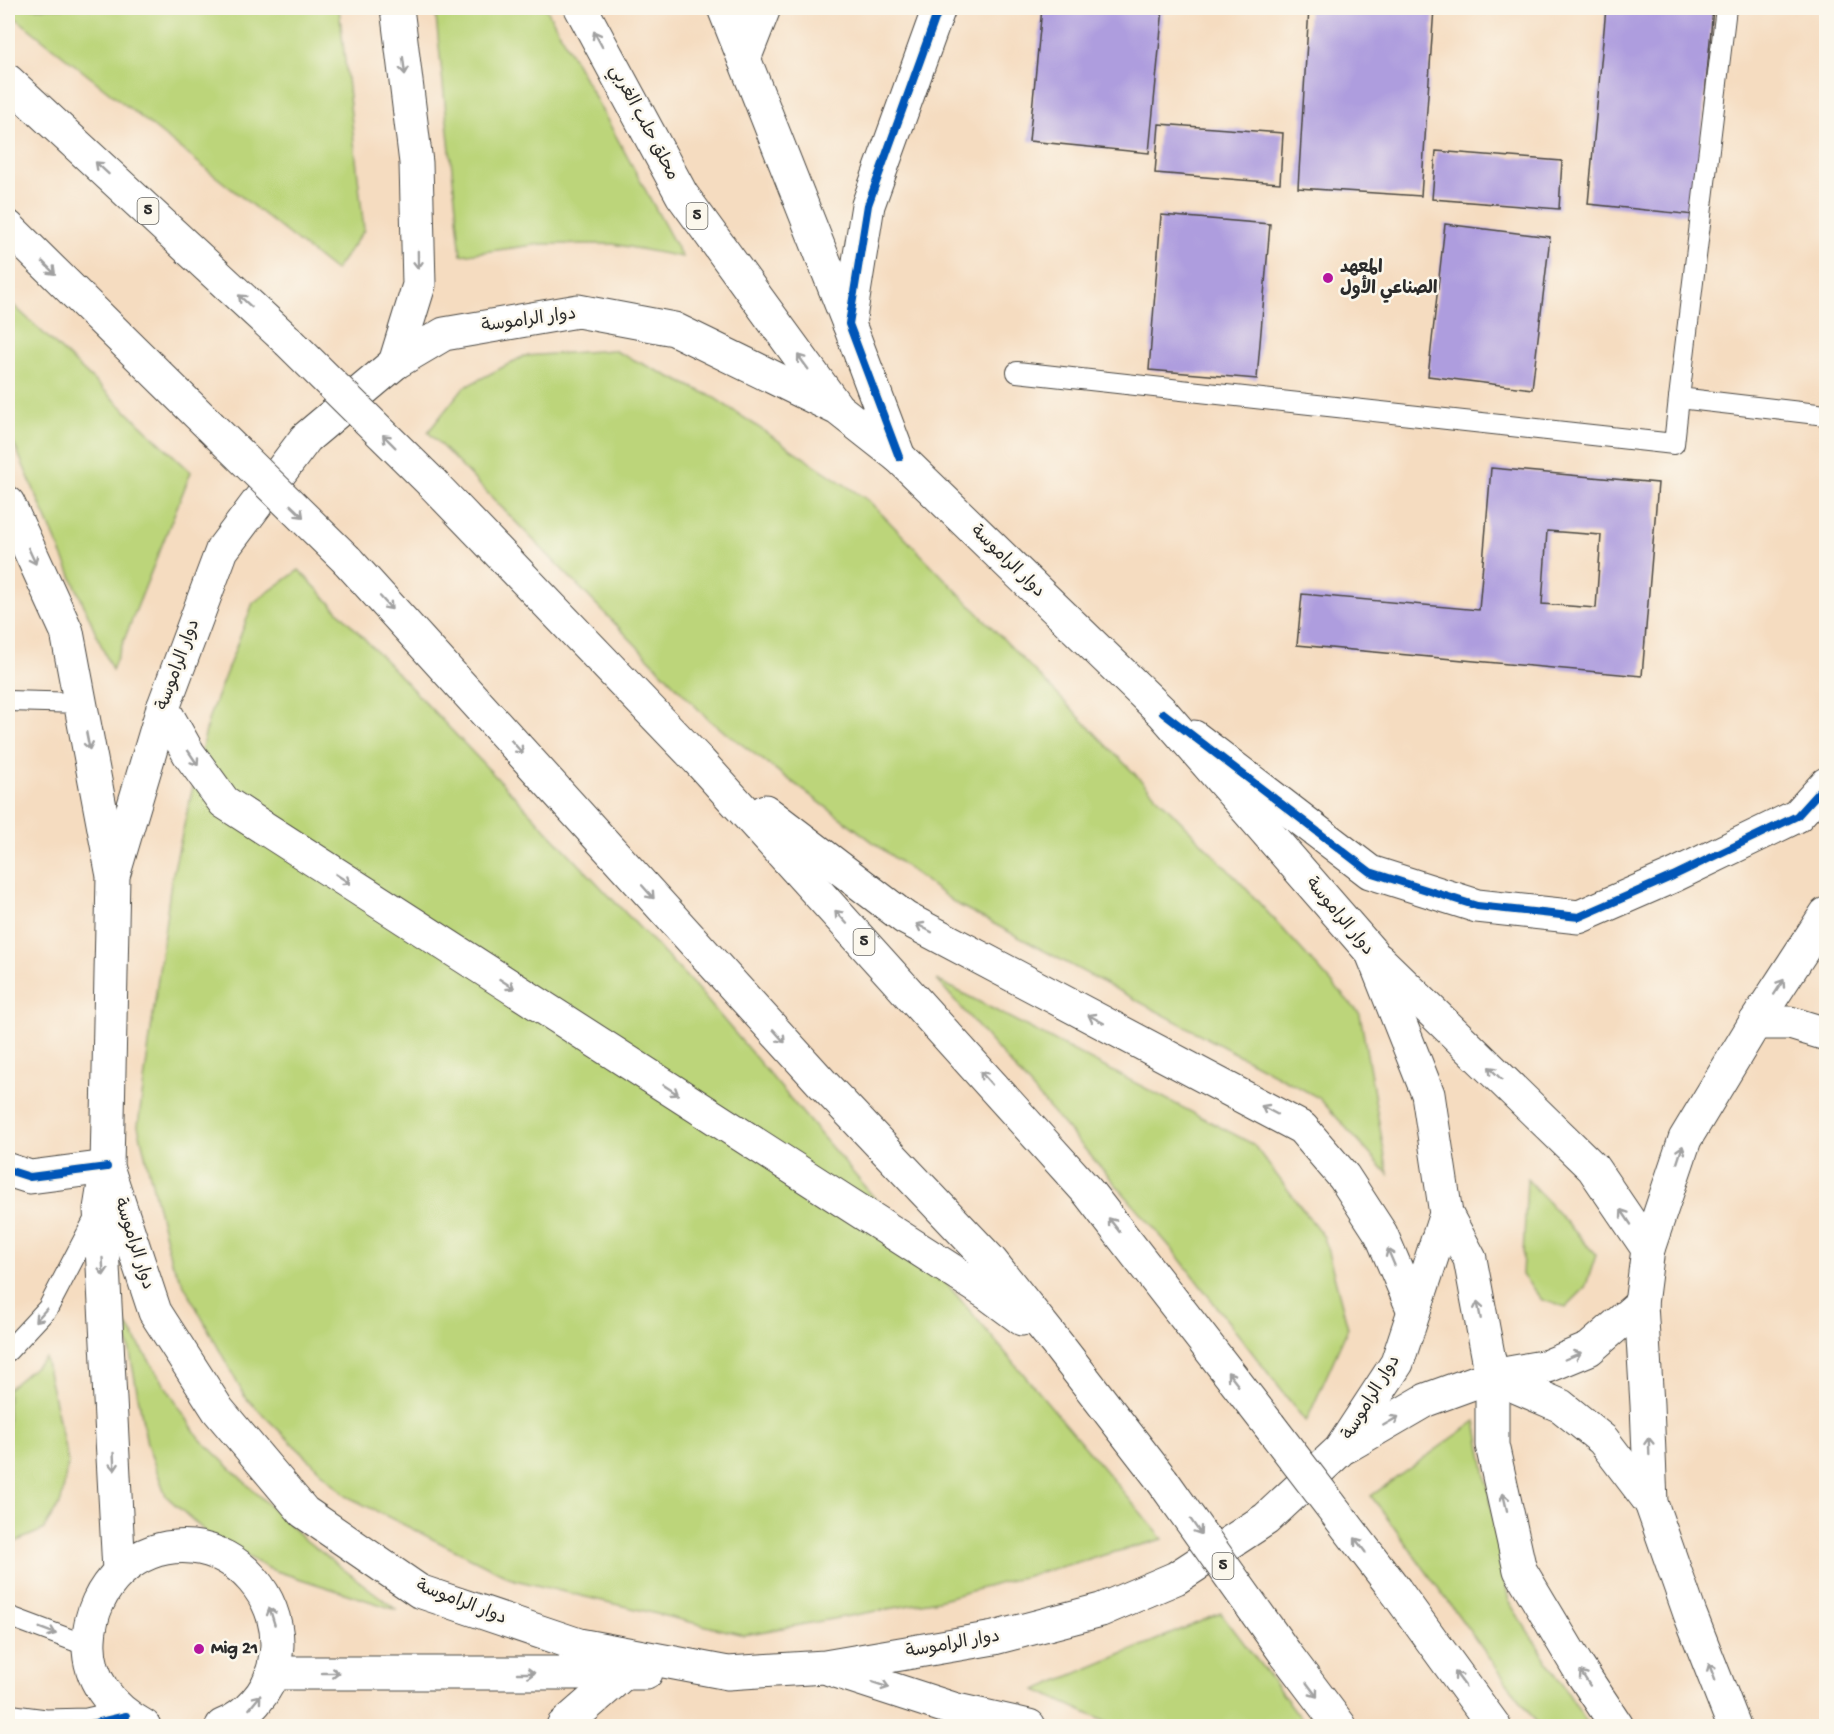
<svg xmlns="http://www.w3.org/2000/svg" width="1834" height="1734" font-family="'Gochi Hand','Playpen Sans Arabic',sans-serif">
	<rect width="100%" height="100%" fill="#fbf7ec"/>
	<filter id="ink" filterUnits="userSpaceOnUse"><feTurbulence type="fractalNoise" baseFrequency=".0167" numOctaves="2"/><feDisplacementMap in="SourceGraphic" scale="12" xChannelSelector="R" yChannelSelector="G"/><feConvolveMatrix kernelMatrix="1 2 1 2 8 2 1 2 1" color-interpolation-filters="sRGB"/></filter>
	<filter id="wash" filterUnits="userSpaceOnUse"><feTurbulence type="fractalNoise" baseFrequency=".008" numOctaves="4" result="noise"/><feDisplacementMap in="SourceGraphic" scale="24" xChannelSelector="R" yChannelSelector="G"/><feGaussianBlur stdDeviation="1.35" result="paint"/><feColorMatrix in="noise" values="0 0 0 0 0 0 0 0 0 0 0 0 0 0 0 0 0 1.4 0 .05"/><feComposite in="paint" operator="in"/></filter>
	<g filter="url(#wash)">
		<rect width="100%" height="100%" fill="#f5dcc0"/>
		<!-- green -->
		<g fill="#bcd57a" stroke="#748052" stroke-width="1.5">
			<polygon points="8,8 339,8 364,230 335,271 8,12"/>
			<polygon points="435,8 546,8 682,257 613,244 541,244 461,255"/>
			<polygon points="8,300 191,472 112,670 8,430"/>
			<polygon points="613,350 713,397 869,501 1241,883 1360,1014 1388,1174 1319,1098 955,903 709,720 428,432 463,388 524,356"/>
			<polygon points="299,570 695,986 1163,1539 938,1600 744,1635 515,1580 346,1496 245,1397 171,1261 138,1126 171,882 209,717 253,603"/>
			<polygon points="937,980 1253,1144 1324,1237 1348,1328 1306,1422 1172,1249"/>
			<polygon points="1527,1179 1596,1255 1585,1288 1566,1307 1542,1300 1522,1275"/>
			<polygon points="124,1321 199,1438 304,1539 397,1610 270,1569 211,1537 166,1496 147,1444"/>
			<polygon points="45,1358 68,1462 61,1502 43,1530 8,1545 8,1389"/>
			<polygon points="1476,1421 1509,1602 1589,1726 1539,1726 1371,1496"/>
			<polygon points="1221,1613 1307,1726 1115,1726 1036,1690"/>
		</g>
		<g id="blocks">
			<!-- building -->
			<g fill="#ae9dde" fill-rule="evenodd">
				<polygon points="1042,8 1163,8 1149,153 1029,141"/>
				<polygon points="1309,8 1434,8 1421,196 1298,188"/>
				<polygon points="1606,8 1713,8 1694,215 1588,204"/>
				<polygon points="1159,124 1283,133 1280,183 1155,173"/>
				<polygon points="1436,151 1562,161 1559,209 1432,199"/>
				<polygon points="1161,215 1270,224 1257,379 1149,370"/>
				<polygon points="1445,224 1550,237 1532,389 1428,376"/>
				<path d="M1491,468L1658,483L1642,676L1297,645L1302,594L1479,610ZM1547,531L1601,535L1596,608L1542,604Z"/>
			</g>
		</g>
	</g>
	<g filter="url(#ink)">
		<use href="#blocks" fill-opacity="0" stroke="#494641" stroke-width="1.5"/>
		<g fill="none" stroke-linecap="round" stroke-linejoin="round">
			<defs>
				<g id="service">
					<polyline points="1726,8 1679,398 1826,415"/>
					<polyline points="1017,372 1674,444 1679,398"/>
					<polyline points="8,701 81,703"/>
					<polyline points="8,1351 48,1308 97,1214"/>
					<polyline points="8,1616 88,1646"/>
				</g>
				<g id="minor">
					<polyline points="724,8 849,324"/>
					<polyline points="744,59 764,8"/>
					<polyline points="899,457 849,324 868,205 939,8"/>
					<polyline points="1755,1023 1790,1023 1826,1034"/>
					<polyline points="8,1170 30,1177 107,1167"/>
					<polyline points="8,1721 47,1726 87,1725 126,1716"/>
				</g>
				<g id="tertiary">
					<polyline points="1194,737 1370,872 1477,906 1579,917 1673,876 1797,816 1826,784"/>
					<polyline points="1648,1249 1685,1139 1755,1023 1826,914"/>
				</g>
				<polyline id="secondary" points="563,1726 625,1672"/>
				<g id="trunk">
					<polyline points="581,8 682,195 835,405"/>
					<polyline points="8,81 288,341"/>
					<polyline points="8,227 210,426"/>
					<polygon points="578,311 674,329 838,409 899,457 1163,713 1372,953 1428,1094 1446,1214 1397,1363 1340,1450 1266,1519 1176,1578 1101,1610 994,1638 825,1667 728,1673 579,1645 419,1591 304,1512 218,1410 155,1312 107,1167 113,876 163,708 222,550 306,438 395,363 444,334"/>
					<polyline points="395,363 419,285 416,163 397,8"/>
					<polyline points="431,482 698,760 1088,1192 1269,1425"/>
					<polyline points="8,503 67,632 112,871"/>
					<polyline points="347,560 821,1082 990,1260 1057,1344 1162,1480"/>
					<polyline points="163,708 189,754 224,802 987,1293 1022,1319"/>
					<polyline points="765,811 905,918 1302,1128 1344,1177 1381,1234 1414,1311"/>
					<polyline points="1379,960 1593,1168 1648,1249 1641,1304 1647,1405 1651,1503 1690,1614 1734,1726"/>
					<polyline points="105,1178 100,1209 119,1571"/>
					<polyline points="1446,1214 1470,1259 1492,1376 1492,1445 1520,1570 1578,1667 1617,1726"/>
					<polyline points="1492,1376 1561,1406 1603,1440 1651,1503"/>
					<polyline points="1347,1446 1426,1400 1492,1376 1548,1366 1589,1349 1641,1304"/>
					<polyline points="1396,1591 1494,1726"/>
					<polyline points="1285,1653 1340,1726"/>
					<polyline points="830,1669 953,1709 1029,1726"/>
					<polyline points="272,1673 646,1673"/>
					<path d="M144,1726C111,1708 87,1679 89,1640C91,1586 136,1542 192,1547C240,1552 277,1596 277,1644C277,1651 275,1659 274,1666C269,1692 246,1717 222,1726"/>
				</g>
			</defs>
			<!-- service casing -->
			<use href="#service" stroke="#494641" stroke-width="22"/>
			<!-- minor casing -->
			<use href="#minor" stroke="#494641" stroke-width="35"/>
			<!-- tertiary casing -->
			<use href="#tertiary" stroke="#494641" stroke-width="35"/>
			<!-- secondary casing -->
			<use href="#secondary" stroke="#494641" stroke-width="35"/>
			<!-- trunk casing -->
			<use href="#trunk" stroke="#494641" stroke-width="35"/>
			<!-- service -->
			<use href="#service" stroke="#fff" stroke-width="20"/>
			<!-- minor -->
			<use href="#minor" stroke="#fff" stroke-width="33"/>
			<!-- tertiary -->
			<use href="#tertiary" stroke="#fff" stroke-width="33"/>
			<!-- secondary -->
			<use href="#secondary" stroke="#fff" stroke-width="33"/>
			<!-- trunk -->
			<use href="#trunk" stroke="#fff" stroke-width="33"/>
			<defs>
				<g id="trunk-bridge">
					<polyline points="288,341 431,482"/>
					<polyline points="210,426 347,560"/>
					<polyline points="1269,1425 1396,1591"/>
					<polyline points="1162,1480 1285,1653"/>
				</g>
			</defs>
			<!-- trunk-bridge casing -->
			<use href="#trunk-bridge" stroke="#494641" stroke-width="35" stroke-linecap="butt"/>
			<!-- trunk-bridge -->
			<use href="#trunk-bridge" stroke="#fff" stroke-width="33"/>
			<defs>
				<g id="cycleway">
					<polyline points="899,457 849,324 868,205 939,8"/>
					<polyline points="1163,713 1370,872 1477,906 1579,917 1673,876 1797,816 1826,784"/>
					<polyline points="8,1170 30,1177 107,1167"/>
					<polyline points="8,1721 47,1726 87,1725 126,1716"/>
				</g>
			</defs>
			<!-- cycleway casing -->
			<use href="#cycleway" stroke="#fbf7ec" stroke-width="11"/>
			<!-- cycleway -->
			<use href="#cycleway" stroke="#0057b8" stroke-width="8"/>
		</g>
		<!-- one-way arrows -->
		<defs><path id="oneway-shaft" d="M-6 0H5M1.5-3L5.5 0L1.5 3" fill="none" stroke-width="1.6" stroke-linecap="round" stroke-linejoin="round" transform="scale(1.5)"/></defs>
		<g stroke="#a0a0a0">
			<use href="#oneway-shaft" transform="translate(598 39) rotate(-118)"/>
			<use href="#oneway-shaft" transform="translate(404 66) rotate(83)"/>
			<use href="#oneway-shaft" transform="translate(102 168) rotate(-137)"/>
			<use href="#oneway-shaft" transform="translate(418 260) rotate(89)"/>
			<use href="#oneway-shaft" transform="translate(49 268) rotate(45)"/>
			<use href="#oneway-shaft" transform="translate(245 301) rotate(-137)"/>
			<use href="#oneway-shaft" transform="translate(803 362) rotate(-126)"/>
			<use href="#oneway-shaft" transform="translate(389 441) rotate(-135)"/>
			<use href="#oneway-shaft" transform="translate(297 511) rotate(44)"/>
			<use href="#oneway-shaft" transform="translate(32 556) rotate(65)"/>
			<use href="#oneway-shaft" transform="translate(386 603) rotate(48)"/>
			<use href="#oneway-shaft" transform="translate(88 741) rotate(79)"/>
			<use href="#oneway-shaft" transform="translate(517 747) rotate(48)"/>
			<use href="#oneway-shaft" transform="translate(193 758) rotate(56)"/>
			<use href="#oneway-shaft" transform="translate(343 879) rotate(33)"/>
			<use href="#oneway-shaft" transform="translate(648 892) rotate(48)"/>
			<use href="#oneway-shaft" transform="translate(841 917) rotate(-132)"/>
			<use href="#oneway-shaft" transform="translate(924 928) rotate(-152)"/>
			<use href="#oneway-shaft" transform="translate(507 984) rotate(33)"/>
			<use href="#oneway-shaft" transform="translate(1779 987) rotate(-57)"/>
			<use href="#oneway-shaft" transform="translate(1096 1019) rotate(-152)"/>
			<use href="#oneway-shaft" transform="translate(779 1036) rotate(48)"/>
			<use href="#oneway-shaft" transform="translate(1495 1073) rotate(-136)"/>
			<use href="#oneway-shaft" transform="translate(986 1078) rotate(-132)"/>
			<use href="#oneway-shaft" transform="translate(671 1090) rotate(33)"/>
			<use href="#oneway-shaft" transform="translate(1269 1110) rotate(-152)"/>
			<use href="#oneway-shaft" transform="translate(1680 1154) rotate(-72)"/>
			<use href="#oneway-shaft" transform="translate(1626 1217) rotate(-124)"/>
			<use href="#oneway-shaft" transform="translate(1114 1225) rotate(-128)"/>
			<use href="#oneway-shaft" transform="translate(1391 1257) rotate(-113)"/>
			<use href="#oneway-shaft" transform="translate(103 1267) rotate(87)"/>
			<use href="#oneway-shaft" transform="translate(1479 1310) rotate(-101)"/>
			<use href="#oneway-shaft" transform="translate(41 1315) rotate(132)"/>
			<use href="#oneway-shaft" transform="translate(1573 1356) rotate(-23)"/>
			<use href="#oneway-shaft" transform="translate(1233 1379) rotate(-128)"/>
			<use href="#oneway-shaft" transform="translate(1391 1421) rotate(-30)"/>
			<use href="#oneway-shaft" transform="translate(1649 1446) rotate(-92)"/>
			<use href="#oneway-shaft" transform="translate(114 1462) rotate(87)"/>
			<use href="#oneway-shaft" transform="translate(1505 1502) rotate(-103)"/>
			<use href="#oneway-shaft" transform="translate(1196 1527) rotate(55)"/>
			<use href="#oneway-shaft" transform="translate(1360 1545) rotate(-127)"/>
			<use href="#oneway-shaft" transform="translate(272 1616) rotate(-107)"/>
			<use href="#oneway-shaft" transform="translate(48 1631) rotate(21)"/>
			<use href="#oneway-shaft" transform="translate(1712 1672) rotate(-111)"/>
			<use href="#oneway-shaft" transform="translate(331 1673)"/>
			<use href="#oneway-shaft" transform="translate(526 1673)"/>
			<use href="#oneway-shaft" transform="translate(1585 1678) rotate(-123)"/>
			<use href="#oneway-shaft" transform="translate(1460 1679) rotate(-126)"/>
			<use href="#oneway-shaft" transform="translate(881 1685) rotate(18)"/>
			<use href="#oneway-shaft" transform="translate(1312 1690) rotate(53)"/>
			<use href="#oneway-shaft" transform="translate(255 1702) rotate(-51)"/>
		</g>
	</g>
	<!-- markers -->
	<g fill="#b5179e" stroke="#fbf7ec" stroke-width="2">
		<circle cx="1328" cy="278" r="6"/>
		<circle cx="199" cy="1649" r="6"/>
	</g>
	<g text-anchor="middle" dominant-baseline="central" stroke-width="5" stroke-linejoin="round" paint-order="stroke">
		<!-- shield labels -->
		<g fill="#fbf7ec" stroke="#696865" stroke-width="1.5">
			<rect x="137.5" y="198" width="21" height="26" rx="4.5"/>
			<rect x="686.5" y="203" width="21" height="26" rx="4.5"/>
			<rect x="853.5" y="929" width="21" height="26" rx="4.5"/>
			<rect x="1212.5" y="1553" width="21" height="26" rx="4.5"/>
		</g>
		<g font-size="16" font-weight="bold" fill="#2b2b2b">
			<text x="148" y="211">5</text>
			<text x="697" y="216">5</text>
			<text x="864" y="942">5</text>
			<text x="1223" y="1566">5</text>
		</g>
		<!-- street labels -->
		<g font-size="18" fill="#2b2b2b" stroke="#fbf7ec">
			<text transform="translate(643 123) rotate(62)">محلق حلب الغربي</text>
			<text transform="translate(529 321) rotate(-8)">دوار الراموسة</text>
			<text transform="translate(1007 562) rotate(44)">دوار الراموسة</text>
			<text transform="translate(179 665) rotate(-70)">دوار الراموسة</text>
			<text transform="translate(1339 917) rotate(50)">دوار الراموسة</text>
			<text transform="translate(133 1244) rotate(72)">دوار الراموسة</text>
			<text transform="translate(1372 1398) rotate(-59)">دوار الراموسة</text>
			<text transform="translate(461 1603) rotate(21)">دوار الراموسة</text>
			<text transform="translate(953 1645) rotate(-10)">دوار الراموسة</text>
		</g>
		<!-- poi labels -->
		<g font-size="18" font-weight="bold" fill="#2b2b2b" stroke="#fbf7ec" text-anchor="start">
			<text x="1340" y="268">المعهد<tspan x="1340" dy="21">الصناعي الأول</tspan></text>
			<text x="211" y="1649">Mig 21</text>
		</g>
	</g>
	<!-- margin -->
	<rect width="1834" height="1734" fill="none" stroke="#fbf7ec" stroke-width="30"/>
</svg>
